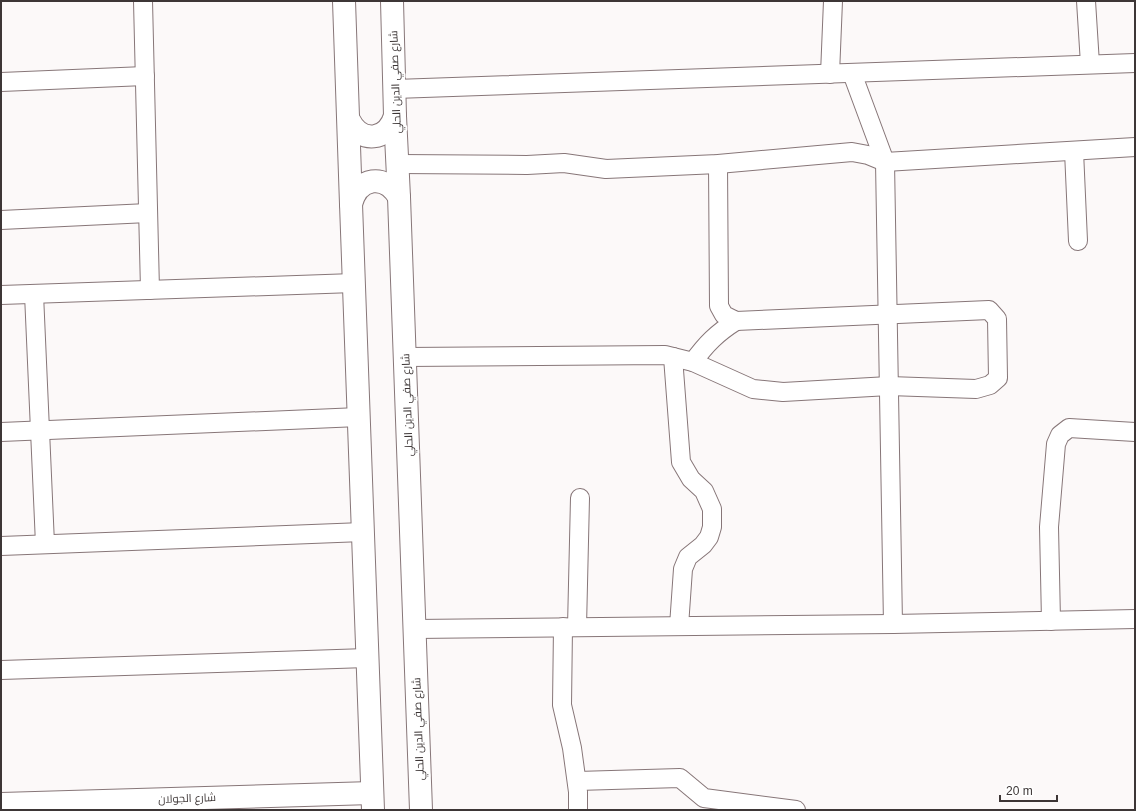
<svg xmlns="http://www.w3.org/2000/svg" width="1136" height="811" font-family="Arial,Cairo,sans-serif">
	<rect width="100%" height="100%" fill="#fcf9f9"/>
	<g fill="none" stroke-linecap="round" stroke-linejoin="round">
		<defs>
			<g id="street">
				<polyline points="143,1 150,290"/>
				<polyline points="1086,1 1090,64"/>
				<polyline points="852,73 885,162 893,624"/>
				<polyline points="830,74 833,1"/>
				<polyline points="1,82 145,76"/>
				<polyline points="395,89 1135,63"/>
				<polyline points="1074,151 1078,241"/>
				<polyline points="398,164 527,165 564,163 606,169 718,164 852,152 868,155 885,162 1135,147"/>
				<polyline points="1,220 148,213"/>
				<polyline points="34,294 45,544"/>
				<polyline points="1,295 354,283"/>
				<polyline points="405,357 665,355 693,362 753,389 783,392 889,386 976,389 990,385 998,378 997,319 989,310 736,321 724,315 719,306 718,164"/>
				<polyline points="673,357 681,462 691,479 704,491 712,509 712,527 709,537 703,545 688,557 683,569 679,626"/>
				<path d="M693,362C706,344 717,333 736,321"/>
				<polyline points="1,432 359,417"/>
				<polyline points="1,546 363,532"/>
				<polyline points="1051,621 1049,527 1056,444 1060,435 1069,428 1135,432"/>
				<polyline points="563,627 562,705 572,748 578,792 578,810"/>
				<polyline points="577,627 580,498"/>
				<polyline points="415,629 893,624 1135,619"/>
				<polyline points="1,670 367,658"/>
				<polyline points="577,781 680,778 704,798 796,810"/>
			</g>
			<polyline id="secondary" points="1,804 372,793"/>
			<g id="primary">
				<polyline points="344,1 351,204 373,810"/>
				<polyline points="392,1 395,116 399,197 421,810"/>
				<path d="M349,120C361,144 387,141 395,116"/>
				<path d="M351,204C358,177 385,173 399,197"/>
			</g>
		</defs>
		<!-- street casing -->
		<use href="#street" stroke="#877678" stroke-width="20"/>
		<!-- secondary casing -->
		<use href="#secondary" stroke="#877678" stroke-width="24"/>
		<!-- primary casing -->
		<use href="#primary" stroke="#877678" stroke-width="24"/>
		<!-- street -->
		<use href="#street" stroke="#fff" stroke-width="18"/>
		<!-- secondary -->
		<use href="#secondary" stroke="#fff" stroke-width="22"/>
		<!-- primary -->
		<use href="#primary" stroke="#fff" stroke-width="22"/>
	</g>
	<g text-anchor="middle" dominant-baseline="central" stroke-width="4" stroke-linejoin="round" paint-order="stroke">
		<!-- street labels -->
		<g font-size="11" fill="#3d3636" stroke="#fff">
			<text transform="translate(395 82) rotate(-92)">شارع صفي الدين الحلي</text>
			<text transform="translate(407 405) rotate(-92)">شارع صفي الدين الحلي</text>
			<text transform="translate(418 729) rotate(-92)">شارع صفي الدين الحلي</text>
			<text transform="translate(187 798) rotate(-2)">شارع الجولان</text>
		</g>
	</g>
	<!-- border -->
	<rect width="1136" height="811" fill="none" stroke="#3d3636" stroke-width="4"/>
	<!-- scale -->
	<path d="M1000 795v6h57v-6" fill="none" stroke="#3d3636" stroke-width="2"/>
	<text x="1006" y="795" font-size="12" fill="#3d3636" stroke="#ffffff" stroke-width="3" paint-order="stroke">20 m</text>
</svg>
